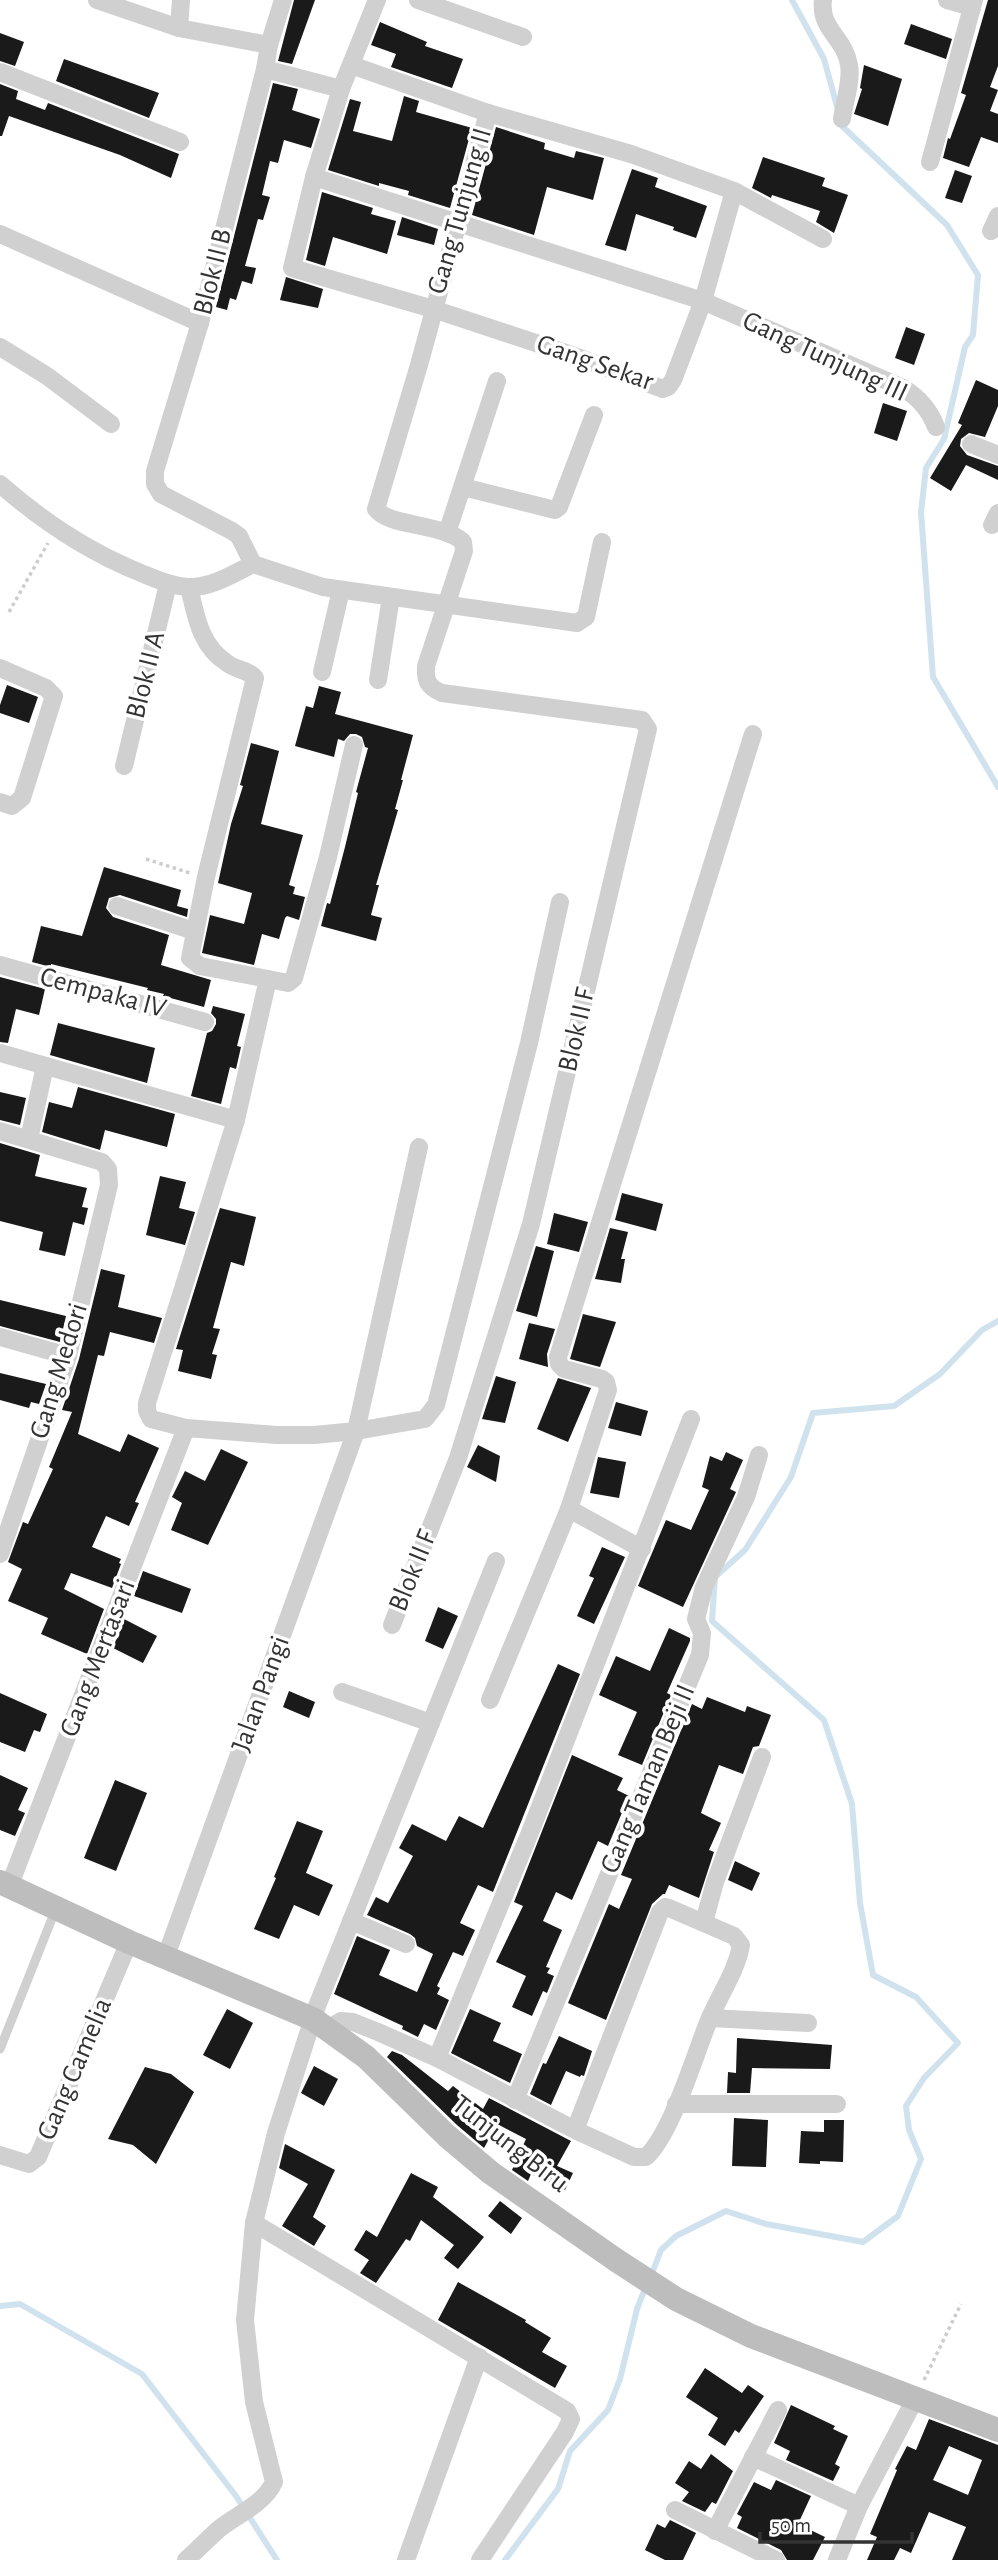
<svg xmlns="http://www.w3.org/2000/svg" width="998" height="2560" font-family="'Alegreya Sans',sans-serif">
	<rect width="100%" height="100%" fill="#fff"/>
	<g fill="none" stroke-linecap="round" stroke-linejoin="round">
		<!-- stream -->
		<g stroke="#cfe2ee" stroke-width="6">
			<polyline points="792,0 824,59 838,110"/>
			<polyline points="840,121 842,126 947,225 978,275 973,335 965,347 944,439 926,468 921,512 933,677 998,787"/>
			<polyline points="651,2276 661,2250 676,2236 726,2211 766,2224 863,2242 898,2216 921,2159 909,2130 906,2106 924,2078 958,2043 916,1997 873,1975 860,1903 852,1804 824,1720 712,1621 715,1577 745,1550 791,1477 813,1413 894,1406 940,1374 982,1330 998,1321"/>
			<polyline points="0,2306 20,2304 142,2374 236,2496 277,2560"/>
			<polyline points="505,2560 558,2489 570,2451 608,2410 620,2379 637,2309 646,2286"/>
		</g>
	</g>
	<!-- building -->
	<g fill="#1a1a1a" fill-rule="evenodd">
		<polygon points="294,0 315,0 292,64 278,61"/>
		<polygon points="988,0 998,0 998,66 990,87 998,90 990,111 998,114 998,143 981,137 969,167 943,158 948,138 950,139 966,95 961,93"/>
		<polygon points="380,22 427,42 425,46 463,59 452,88 391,67 396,54 371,45"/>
		<polygon points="911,24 952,39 946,59 904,44"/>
		<polygon points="0,33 24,42 15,66 0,61"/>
		<polygon points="64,59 159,93 149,118 56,81"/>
		<polygon points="864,65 902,79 888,126 854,114 862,89 860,88"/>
		<polygon points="273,83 298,89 292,110 320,119 311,148 284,140 278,163 270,161 262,195 270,197 263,220 258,219 245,266 256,268 252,284 242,281 236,300 230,298 227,310 216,307"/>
		<polygon points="0,84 18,91 16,99 45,110 48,103 179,154 171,178 120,155 9,116 2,136 0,136"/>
		<polygon points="404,96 419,101 416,112 472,128 450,208 408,195 409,191 379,183 379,186 328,170 350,99 361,102 353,131 392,141"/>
		<polygon points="496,127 545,143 544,149 574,158 576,151 604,158 593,200 547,187 534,235 472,215"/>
		<polygon points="763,157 825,178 822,186 848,195 834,233 816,222 820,211 772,195 771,198 752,188"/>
		<polygon points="632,169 658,178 655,187 707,206 696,238 673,230 674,227 636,214 626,251 605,245"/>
		<polygon points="955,170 972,176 962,203 945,198"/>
		<polygon points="322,192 373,208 371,214 396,221 387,254 333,237 325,266 306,260"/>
		<polygon points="402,217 438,229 434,245 397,235"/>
		<polygon points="286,277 323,289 318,308 280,300"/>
		<polygon points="906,327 925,334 914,365 895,358"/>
		<polygon points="976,380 998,390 998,406 985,437 969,433 961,439 960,446 967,455 998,466 998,480 966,465 951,491 930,478 962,425 958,423"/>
		<polygon points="883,403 907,411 897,441 874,433"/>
		<polygon points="7,685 38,697 29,723 0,713 0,705"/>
		<polygon points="319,686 341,692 335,714 413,735 401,780 403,780 395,809 398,810 376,885 379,885 371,915 382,918 376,941 321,926 327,903 330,904 345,847 358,793 356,792 368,748 365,747 362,737 356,734 350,734 344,741 338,739 334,757 295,746 306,706 313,708"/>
		<polygon points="251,743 279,751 261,824 303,835 289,885 295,887 293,894 305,897 299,920 287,916 285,918 279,939 262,934 254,965 202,953 210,915 244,924 252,893 218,883 231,824 243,786 240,785"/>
		<polygon points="104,867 181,890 177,906 188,909 187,917 120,895 109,898 106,908 113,917 169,935 161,965 211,980 204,1007 163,996 164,994 147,990 148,988 51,964 51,967 32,962 41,926 82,936"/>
		<polygon points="0,977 45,989 39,1015 16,1009 8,1043 0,1042"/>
		<polygon points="213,1006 245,1014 237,1046 241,1047 236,1069 230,1067 221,1104 191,1096 207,1033 212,1031 216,1024 216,1019 211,1013"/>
		<polygon points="58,1023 155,1048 147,1083 50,1055"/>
		<polygon points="78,1087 175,1114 167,1147 105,1130 100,1150 42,1132 49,1102 72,1108"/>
		<polygon points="0,1092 26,1098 20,1125 0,1120"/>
		<polygon points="0,1143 40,1155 35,1176 87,1188 82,1207 88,1208 84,1225 73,1222 65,1256 39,1250 43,1232 0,1221"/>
		<polygon points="160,1176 186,1182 179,1208 195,1212 185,1245 146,1235"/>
		<polygon points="622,1193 663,1204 656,1231 615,1220"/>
		<polygon points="220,1208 256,1217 244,1266 231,1262 213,1328 220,1329 212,1354 217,1355 211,1379 178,1371 183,1350 176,1349"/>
		<polygon points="554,1213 588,1222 579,1252 547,1244"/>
		<polygon points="610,1228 628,1232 621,1259 625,1259 621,1283 595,1279"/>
		<polygon points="536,1246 554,1251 537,1317 516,1311"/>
		<polygon points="101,1269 125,1275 118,1307 162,1318 154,1343 110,1332 104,1356 98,1355 78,1434 120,1452 128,1434 159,1448 135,1502 139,1503 129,1526 106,1516 92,1547 121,1559 119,1563 121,1564 112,1588 71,1573 64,1589 104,1609 87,1654 41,1634 48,1618 8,1601 22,1569 8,1562 23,1522 28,1524 53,1469 49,1467 72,1412 62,1410 79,1359"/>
		<polygon points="0,1300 66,1316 60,1342 0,1326"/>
		<polygon points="583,1314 616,1322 600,1367 570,1359"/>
		<polygon points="529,1323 555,1329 547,1354 548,1367 519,1359"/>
		<polygon points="0,1373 46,1384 39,1404 31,1402 29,1408 0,1400"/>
		<polygon points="496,1376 516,1382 505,1423 482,1419"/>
		<polygon points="558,1378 591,1388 568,1442 537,1429"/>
		<polygon points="616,1402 648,1411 641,1436 608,1428"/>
		<polygon points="478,1445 500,1456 496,1482 467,1467"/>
		<polygon points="221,1449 248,1462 208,1545 171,1530 182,1503 172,1497 185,1471 205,1481"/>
		<polygon points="726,1452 743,1460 730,1489 736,1492 683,1607 638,1586 666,1520 691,1530 709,1490 702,1487 710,1456 722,1461"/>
		<polygon points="598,1457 626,1462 619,1498 590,1493"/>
		<polygon points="602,1547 625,1557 594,1624 577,1616 594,1578 589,1576"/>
		<polygon points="143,1571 191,1589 182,1613 134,1596"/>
		<polygon points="438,1607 458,1616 443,1649 425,1641"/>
		<polygon points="124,1619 157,1636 143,1663 113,1648"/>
		<polygon points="669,1628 690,1638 690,1641 667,1693 671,1695 642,1765 618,1755 637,1712 599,1695 616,1656 650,1671"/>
		<polygon points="558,1664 580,1674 493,1892 478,1885 460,1923 475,1930 463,1956 453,1952 437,1986 440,1988 437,1994 449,2000 436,2030 424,2024 418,2037 402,2029 403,2026 334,1994 357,1936 390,1950 379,1975 417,1992 433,1954 417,1946 415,1938 410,1934 367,1915 376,1897 388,1903 413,1856 399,1848 412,1824 446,1841 459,1816 483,1828"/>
		<polygon points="289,1691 315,1702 309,1718 283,1707"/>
		<polygon points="0,1693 47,1714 40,1732 34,1730 25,1752 0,1742"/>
		<polygon points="707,1697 745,1712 747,1706 771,1715 759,1746 753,1747 743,1774 719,1765 702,1810 701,1813 721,1823 709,1850 714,1852 699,1898 669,1885 665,1894 663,1894 652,1904 606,2020 568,2003 609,1904 619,1909 632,1879 621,1875 692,1704 702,1709"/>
		<polygon points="572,1755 623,1778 617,1790 629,1796 608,1846 598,1841 572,1900 556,1892 543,1921 562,1930 546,1967 550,1968 547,1973 554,1976 547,1993 543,1991 532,2016 512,2007 526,1976 496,1962 523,1906 514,1902"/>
		<polygon points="0,1775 28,1788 18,1810 25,1813 15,1836 0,1830"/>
		<polygon points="115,1780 147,1793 116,1871 84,1858"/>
		<polygon points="297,1821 323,1831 306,1873 333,1885 319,1916 294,1905 279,1939 254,1929 276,1878 274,1877"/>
		<polygon points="735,1861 760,1873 752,1891 728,1880"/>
		<polygon points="227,2009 253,2023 230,2069 203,2055"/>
		<polygon points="470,2009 501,2023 493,2041 522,2054 510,2083 451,2053"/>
		<polygon points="559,2036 592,2051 584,2076 581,2075 580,2077 566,2071 551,2105 530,2094 543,2063 546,2064"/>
		<polygon points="737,2038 832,2045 830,2069 752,2068 750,2093 727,2093 728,2072 736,2073"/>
		<polygon points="392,2051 402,2055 448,2091 453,2086 483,2109 489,2098 571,2141 557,2166 573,2173 565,2190 531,2174 528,2181 512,2170 526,2139 497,2124 484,2148 457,2125 387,2057"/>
		<polygon points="314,2066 338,2079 324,2106 301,2093"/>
		<polygon points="145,2067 171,2074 194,2092 156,2164 133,2145 108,2139"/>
		<polygon points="734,2118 768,2120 766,2167 732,2166"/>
		<polygon points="824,2120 844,2120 843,2162 820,2161 820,2164 799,2163 801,2131 824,2132"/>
		<polygon points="285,2144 335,2170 313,2217 326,2226 314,2246 282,2226 308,2184 279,2168"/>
		<polygon points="411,2173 438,2187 433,2197 484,2237 458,2269 444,2258 454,2245 421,2220 410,2241 406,2239 376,2283 360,2273 369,2260 354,2250 366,2230 377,2237"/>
		<polygon points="500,2201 522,2218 511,2234 488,2216"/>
		<polygon points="458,2282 526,2320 525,2322 551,2338 542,2352 567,2366 555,2388 438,2320"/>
		<polygon points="705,2368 742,2393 748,2385 764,2396 739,2433 735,2430 725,2446 708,2435 718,2418 686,2397"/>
		<polygon points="791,2405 835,2426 833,2429 848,2436 835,2464 840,2467 833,2481 786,2460 790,2451 774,2443"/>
		<path d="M929,2419L998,2445V2560H952L966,2527L929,2512L911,2553L900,2548L894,2560H867L877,2537L870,2534L897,2470L895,2469L907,2446L916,2450ZM949,2446L982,2460L968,2495L933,2480Z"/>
		<polygon points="711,2454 733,2471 716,2504 712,2502 705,2512 682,2501 689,2492 675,2483 689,2461 701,2469"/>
		<polygon points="776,2480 811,2496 798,2524 825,2537 813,2560 787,2560 781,2550 737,2528 742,2517 737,2514 754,2482 771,2490"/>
		<polygon points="670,2520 696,2533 683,2560 665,2560 645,2550 657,2524 665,2528"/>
	</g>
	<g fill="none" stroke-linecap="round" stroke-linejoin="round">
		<!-- path -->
		<g stroke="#cdcdcd" stroke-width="3.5" stroke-dasharray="3.5 3.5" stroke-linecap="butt">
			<polyline points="9,612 48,543"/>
			<polyline points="146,859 190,873"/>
			<polyline points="924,2380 961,2304"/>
		</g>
		<!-- lane -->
		<polyline stroke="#d0d0d0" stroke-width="9" points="0,2049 55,1911"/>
		<!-- street -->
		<g stroke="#d0d0d0" stroke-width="18">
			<polyline points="97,0 179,28"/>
			<polyline points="181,0 179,28 269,45 265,69 200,323 155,471 155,484 161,494 232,531 239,536 253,564"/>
			<path d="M377,0L341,89L314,177L703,301L903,388C918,397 930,411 936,427"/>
			<polyline points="418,0 523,37"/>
			<path d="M823,0C819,29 845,38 849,65C852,81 844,103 842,119"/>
			<polyline points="947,0 972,7"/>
			<polyline points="269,45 283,0"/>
			<polyline points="351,65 488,113 631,154 734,191 823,239"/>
			<polyline points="265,69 341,89"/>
			<polyline points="0,72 180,142"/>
			<polyline points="930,162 974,0"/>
			<polyline points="314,177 292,268 433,309 569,354 663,389 668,387 673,380 703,301 734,191"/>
			<polyline points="991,231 998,216"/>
			<polyline points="0,234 200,323"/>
			<polyline points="0,347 47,376 111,424"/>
			<polyline points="971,444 998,455"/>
			<path d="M0,484C42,521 89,552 141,573C156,579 171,586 188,587C211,588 233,574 253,564L323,587L577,623L586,617L602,542"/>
			<polyline points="463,487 555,510 559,507 594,415"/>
			<polyline points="992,525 998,513"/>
			<polyline points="447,533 497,381"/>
			<path d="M189,587C196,616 200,646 227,663C236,670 249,670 255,678L206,877L190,958L200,966L268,979L236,1120L147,1403V1411L151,1419L186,1428L277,1435H314L356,1431L425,1419L436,1405L529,1043L560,902"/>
			<polyline points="0,668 46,688 54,696 22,798 12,806 0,802"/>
			<polyline points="322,672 341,590"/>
			<polyline points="378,680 391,597"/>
			<polyline points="124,766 168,584"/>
			<polyline points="117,906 194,931"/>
			<polyline points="0,965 205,1022"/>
			<polyline points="268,979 288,983 294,978 328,857 354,745"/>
			<polyline points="0,1053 236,1120"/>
			<polyline points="0,1131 102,1162 108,1169 109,1185 68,1356 0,1554"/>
			<polyline points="29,1139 45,1066"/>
			<polyline points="0,1337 68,1356"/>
			<polyline points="569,1509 642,1549"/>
			<path d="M392,1625L458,1458L531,1224L648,729L642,720L442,693C428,687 425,681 426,666L464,551L463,542C443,523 389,527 376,509L419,365L488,113"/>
			<polyline points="342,1692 431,1723"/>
			<polyline points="490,1700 569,1509 608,1390 606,1382 602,1379 564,1369 559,1364 558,1357 753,734"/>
			<polyline points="9,1887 186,1428"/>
			<polyline points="351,1921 406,1944"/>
			<polyline points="704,1922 715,1882 762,1757"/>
			<polyline points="166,1956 356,1431 419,1147"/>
			<polyline points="710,2018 808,2023"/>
			<path d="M328,2029L341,2021L353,2022L378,2032L437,2058L575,2130L634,2157H646C672,2133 695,2054 709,2020C719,1996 737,1970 741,1945L734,1936L669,1908L665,1907L660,1912L575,2130"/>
			<polyline points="437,2058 531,1830 691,1419"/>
			<polyline points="515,2100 700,1655 702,1633 696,1619 704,1587 746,1497 759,1455"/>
			<polyline points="676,2104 837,2104"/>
			<polyline points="0,2155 29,2164 38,2157 129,1942"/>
			<polyline points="254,2223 567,2411 571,2419 565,2432 480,2560"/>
			<polyline points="753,2457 859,2506"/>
			<polyline points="675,2510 776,2560"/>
			<polyline points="715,2531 778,2410"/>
			<path d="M186,2560C197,2550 208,2539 219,2529C238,2514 264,2504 274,2482L254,2402L245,2320L254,2223L276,2133L317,2006L496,1561"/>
			<polyline points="406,2560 479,2357"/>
			<polyline points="837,2560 859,2506 915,2399"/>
		</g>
		<!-- secondary -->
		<polyline stroke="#bdbdbd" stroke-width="24" points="0,1882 129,1942 313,2019 366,2057 447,2136 491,2173 616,2260 676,2299 751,2336 998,2430"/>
	</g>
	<g text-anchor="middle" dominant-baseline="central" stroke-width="7" stroke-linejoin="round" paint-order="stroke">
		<!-- street labels -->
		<g font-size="28" fill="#333" stroke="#fff">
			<text transform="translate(460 211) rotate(-74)">Gang Tunjung II</text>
			<text transform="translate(213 272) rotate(-76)">Blok II B</text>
			<text transform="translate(825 357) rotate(25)">Gang Tunjung III</text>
			<text transform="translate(595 363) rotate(19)">Gang Sekar</text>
			<text transform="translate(146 675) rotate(-76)">Blok II A</text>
			<text transform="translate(103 993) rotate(15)">Cempaka IV</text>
			<text transform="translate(577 1030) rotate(-77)">Blok II F</text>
			<text transform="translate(59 1371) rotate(-73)">Gang Medori</text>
			<text transform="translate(413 1571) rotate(-68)">Blok II F</text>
			<text transform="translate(98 1658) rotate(-69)">Gang Mertasari</text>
			<text transform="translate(261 1694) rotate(-70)">Jalan Pangi</text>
			<text transform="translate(648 1779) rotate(-67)">Gang Taman Beji II</text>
			<text transform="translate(75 2069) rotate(-67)">Gang Camelia</text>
			<text transform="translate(510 2144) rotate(38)">Tunjung Biru</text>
		</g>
	</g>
	<!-- scale -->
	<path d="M760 2532v10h152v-10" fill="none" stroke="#333333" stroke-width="3.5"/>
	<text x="771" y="2532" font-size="21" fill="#333333" stroke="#ffffff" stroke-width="5" paint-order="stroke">50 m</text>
</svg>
